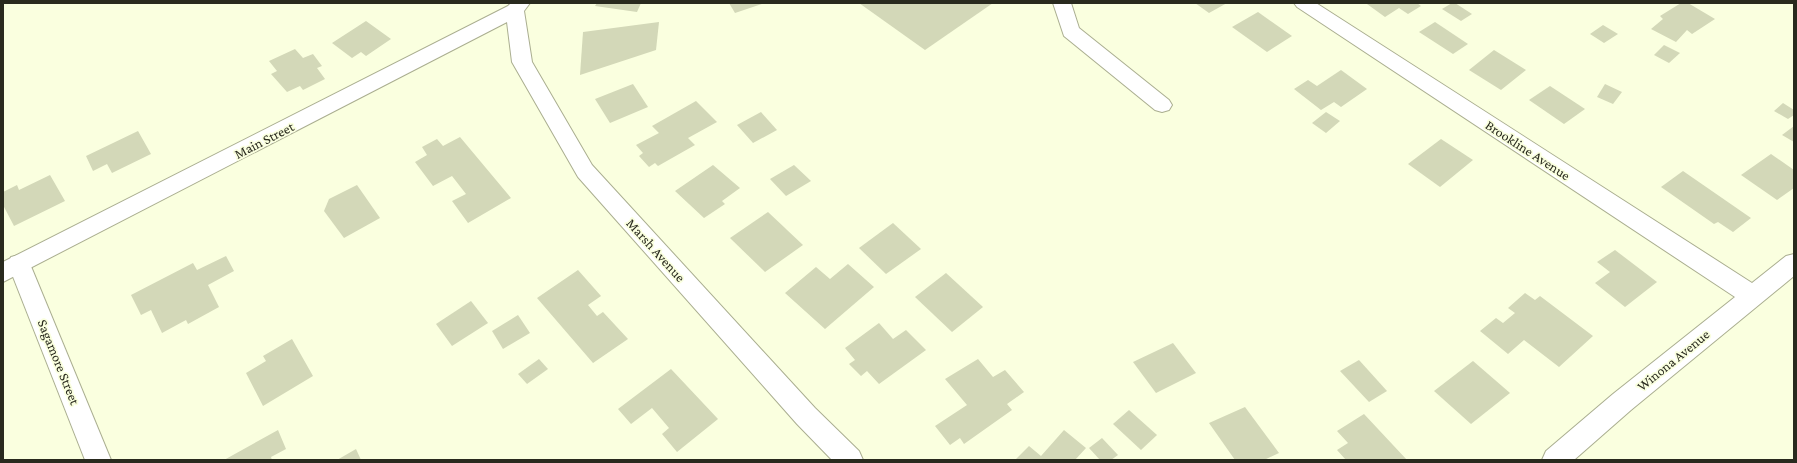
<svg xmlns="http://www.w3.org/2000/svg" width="1797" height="463" font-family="'Crimson Pro',serif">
	<rect width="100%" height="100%" fill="#faffdf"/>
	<!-- building -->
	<g fill="#d3d8b8">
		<polygon points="597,3 641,3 637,12 595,6"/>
		<polygon points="729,3 765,3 735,13"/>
		<polygon points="859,3 993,3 925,50"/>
		<polygon points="1195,3 1227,3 1209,13"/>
		<polygon points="1370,3 1417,3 1421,6 1408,14 1399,8 1385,17 1367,4"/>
		<polygon points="1452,3 1455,3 1472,14 1461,21 1442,9"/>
		<polygon points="1681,3 1688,3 1715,19 1692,34 1687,30 1676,42 1651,29 1663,19 1660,16"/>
		<polygon points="1258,12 1292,36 1267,52 1232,27"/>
		<polygon points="366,21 391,39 366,56 361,52 352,58 332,43"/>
		<polygon points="659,22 656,50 580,75 583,32"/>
		<polygon points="1435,22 1468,44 1453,54 1419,32"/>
		<polygon points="1603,25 1618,34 1604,43 1590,34"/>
		<polygon points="1664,45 1680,53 1669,63 1654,55"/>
		<polygon points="295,49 303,58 313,54 322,66 317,68 325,79 303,90 300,86 287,92 271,74 277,71 269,61"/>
		<polygon points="1494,50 1526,70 1501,90 1469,70"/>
		<polygon points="1341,70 1367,89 1341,107 1334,102 1321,110 1294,89 1308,80 1317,86"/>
		<polygon points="633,84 648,107 610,123 595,99"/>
		<polygon points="1605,84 1622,92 1613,104 1597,97"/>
		<polygon points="1550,86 1585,109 1564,124 1529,100"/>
		<polygon points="696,101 717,122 688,138 695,145 658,166 655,163 649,167 639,156 643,153 636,145 659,133 652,126"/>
		<polygon points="1783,103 1794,110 1794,115 1788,119 1774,111"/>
		<polygon points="761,112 777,130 753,143 737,125"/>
		<polygon points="1326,112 1340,121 1326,133 1312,123"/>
		<polygon points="1794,126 1794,142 1782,135"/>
		<polygon points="138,131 151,154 112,173 107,164 93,171 86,156"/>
		<polygon points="460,137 511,198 468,223 452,201 466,194 452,176 433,186 415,162 427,155 422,147 437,139 443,146"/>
		<polygon points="1441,139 1473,160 1440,187 1408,164"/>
		<polygon points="1771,154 1794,170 1794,188 1777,200 1741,175"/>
		<polygon points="713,165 740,188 722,201 725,204 704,218 675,191"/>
		<polygon points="794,165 811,181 786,196 770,179"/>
		<polygon points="1683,171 1751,218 1733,232 1718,222 1714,224 1661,187"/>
		<polygon points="50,175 65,201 14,226 3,205 3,192 17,185 19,190"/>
		<polygon points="357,185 380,218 344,238 324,211 329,199"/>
		<polygon points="768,212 803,245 765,272 730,238"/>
		<polygon points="893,223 921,249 886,274 859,248"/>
		<polygon points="1615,250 1657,282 1625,307 1595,283 1610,272 1597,262"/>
		<polygon points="226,256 234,271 208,285 219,307 188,324 186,320 162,333 151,310 141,315 131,295 193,263 197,270"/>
		<polygon points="848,264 874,287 825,329 785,293 816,267 830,279"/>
		<polygon points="578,270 601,296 588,305 597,316 603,312 628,339 593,363 537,298"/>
		<polygon points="946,273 983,307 952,332 915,297"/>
		<polygon points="1525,293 1535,300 1540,296 1593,336 1559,367 1524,340 1508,354 1480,331 1496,318 1503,323 1515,313 1508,308"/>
		<polygon points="471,301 488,323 452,346 436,324"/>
		<polygon points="518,315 530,333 503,349 492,331"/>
		<polygon points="879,323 893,339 906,330 926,350 879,384 867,371 861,376 849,364 855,360 845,348"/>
		<polygon points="292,339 313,376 263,406 246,373 266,361 263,356"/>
		<polygon points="1173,343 1196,373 1156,393 1133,362"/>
		<polygon points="539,359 548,369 527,384 518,374"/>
		<polygon points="978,359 993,377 1005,370 1024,392 1007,404 1012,410 964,444 960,438 950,445 935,426 967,405 945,379"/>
		<polygon points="1359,360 1387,391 1369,402 1340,371"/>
		<polygon points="1473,361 1510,393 1471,424 1434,391"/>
		<polygon points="671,369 718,419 677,452 662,434 669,428 652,408 631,424 618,409"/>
		<polygon points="1245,407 1279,453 1264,460 1235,460 1209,423"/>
		<polygon points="1129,410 1157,435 1141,450 1113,424"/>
		<polygon points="1364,414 1407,460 1346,460 1337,450 1348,443 1337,431"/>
		<polygon points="278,430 286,449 271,457 272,460 224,460"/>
		<polygon points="1064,430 1086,448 1075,460 1015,460 1029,446 1041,456"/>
		<polygon points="1102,438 1118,455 1111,460 1100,460 1089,448"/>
		<polygon points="356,449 361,460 337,460"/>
	</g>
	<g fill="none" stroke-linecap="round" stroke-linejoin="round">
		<defs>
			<g id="minor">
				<polygon points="1053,3 1071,3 1079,28 1169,100 1172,105 1169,110 1162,112 1155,110 1064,36"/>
				<polygon points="1294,3 1316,3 1752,283 1786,256 1794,254 1794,276 1631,410 1574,460 1542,460 1546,451 1613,394 1735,297 1297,7"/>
				<polygon points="19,255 27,257 30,264 111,460 85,460 8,264 11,257"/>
			</g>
			<polygon id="major" points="511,3 530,3 524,11 532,62 592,165 815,408 859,451 863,460 832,460 797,424 578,177 512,62 507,22 3,282 3,262 508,6"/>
		</defs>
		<!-- minor casing -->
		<use href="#minor" stroke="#aaae90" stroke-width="2"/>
		<!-- major casing -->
		<use href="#major" stroke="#aaae90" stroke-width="2"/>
		<!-- minor -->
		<use href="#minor" fill="#fff" fill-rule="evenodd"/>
		<!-- major -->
		<use href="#major" fill="#fff" fill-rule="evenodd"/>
	</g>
	<g text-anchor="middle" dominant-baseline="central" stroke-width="3.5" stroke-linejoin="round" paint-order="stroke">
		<!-- street labels -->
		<g font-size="14" fill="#292a1e" stroke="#faffdf">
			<text transform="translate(264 140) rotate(-27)">Main Street</text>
			<text transform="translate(1528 150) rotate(33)">Brookline Avenue</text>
			<text transform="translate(656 250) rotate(48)">Marsh Avenue</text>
			<text transform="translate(1673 360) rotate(-39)">Winona Avenue</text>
			<text transform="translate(59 362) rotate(68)">Sagamore Street</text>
		</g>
	</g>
	<!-- border -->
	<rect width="1797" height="463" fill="none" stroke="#292a1e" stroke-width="8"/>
</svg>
